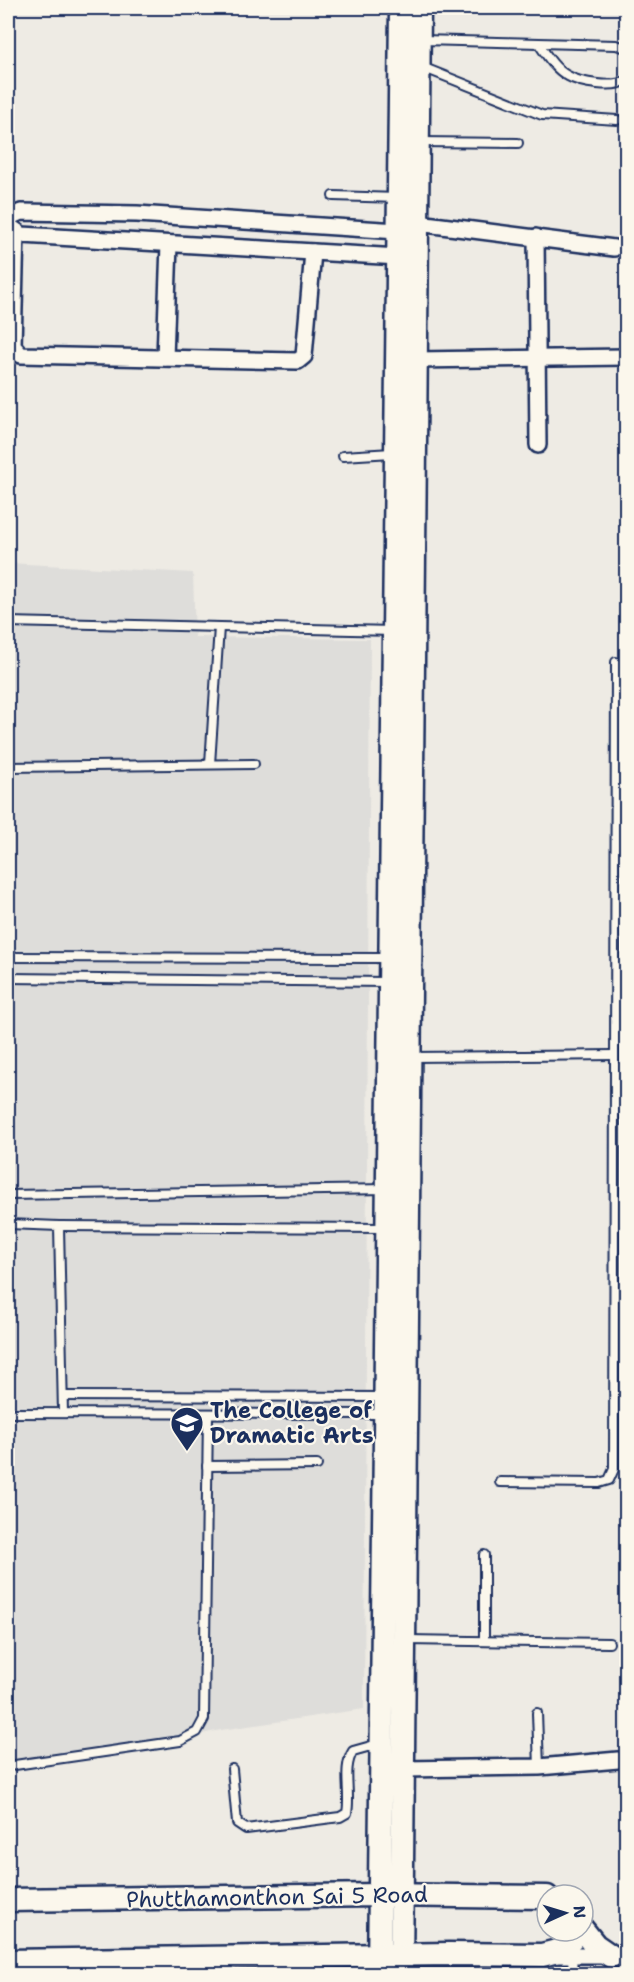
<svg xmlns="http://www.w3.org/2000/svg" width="634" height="1982" font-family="'Shantell Sans',sans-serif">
	<rect width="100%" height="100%" fill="#eeebe4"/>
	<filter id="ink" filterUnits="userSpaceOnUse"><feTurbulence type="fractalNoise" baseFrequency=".0167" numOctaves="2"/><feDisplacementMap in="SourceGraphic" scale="12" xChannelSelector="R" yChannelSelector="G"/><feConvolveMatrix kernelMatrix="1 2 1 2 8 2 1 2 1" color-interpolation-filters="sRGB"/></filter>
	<g filter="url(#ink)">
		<!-- built -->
		<polygon fill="#deddda" points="8,563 193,573 195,637 370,639 364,1709 221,1730 8,1773"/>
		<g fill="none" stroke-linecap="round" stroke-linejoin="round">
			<defs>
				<g id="service">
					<polyline points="422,40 616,45 626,48"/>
					<path d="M539,44C547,56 555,69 568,76C580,83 615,89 626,80"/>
					<polyline points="422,67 542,115 617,120"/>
					<polyline points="419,142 518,143"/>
					<polyline points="333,196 398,198"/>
					<polyline points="343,456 392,453"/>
					<polyline points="8,622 393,631"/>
					<polyline points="210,764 219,627"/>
					<polyline points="8,767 254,764"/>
					<polyline points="8,957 387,958"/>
					<polyline points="8,978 387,982"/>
					<polyline points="413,1057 615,1055"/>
					<polyline points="8,1195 387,1189"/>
					<polyline points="8,1224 59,1226 63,1413"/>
					<polyline points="59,1226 385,1228"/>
					<polyline points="63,1396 383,1397"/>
					<polyline points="8,1413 384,1414"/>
					<polyline points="207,1466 317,1465"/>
					<polyline points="500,1482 599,1483 609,1480 614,1469 616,662"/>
					<polyline points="407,1640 609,1643"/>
					<polyline points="484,1641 484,1555"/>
					<polyline points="537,1713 539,1767"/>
					<polyline points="8,1766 180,1741 197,1732 204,1719 208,1415"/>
					<path d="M232,1769L237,1823L246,1829L340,1817L347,1813C351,1793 342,1768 353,1751L378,1744"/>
					<polyline points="572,1956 573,1974"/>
				</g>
				<g id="minor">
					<polyline points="8,218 21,212 137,214 398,231"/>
					<polyline points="418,223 614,248"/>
					<polyline points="9,226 22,235 399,257"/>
					<polyline points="16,231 13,346 21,355 298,361 304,356 313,252"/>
					<polyline points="536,237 538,445"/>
					<polyline points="165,358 169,244"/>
					<polyline points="416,360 626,357"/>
					<polyline points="404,1769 539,1767 618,1760"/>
					<polyline points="551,1955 626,1955"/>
				</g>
				<g id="secondary">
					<polyline points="8,1900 380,1895 547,1897"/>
					<polyline points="583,1930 595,1945 611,1956"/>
					<polyline points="8,1961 449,1954 542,1955 561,1950 579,1931"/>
					<polyline points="379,1974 401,8"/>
					<polyline points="401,1974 419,8"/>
				</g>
			</defs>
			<!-- service casing -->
			<use href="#service" stroke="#1b2f5e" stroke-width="12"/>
			<!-- minor casing -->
			<use href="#minor" stroke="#1b2f5e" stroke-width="20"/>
			<!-- secondary casing -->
			<use href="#secondary" stroke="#1b2f5e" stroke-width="27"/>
			<!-- service -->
			<use href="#service" stroke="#fbf7ec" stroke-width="8"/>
			<!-- minor -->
			<use href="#minor" stroke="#fbf7ec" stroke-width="15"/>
			<!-- secondary -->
			<use href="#secondary" stroke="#fbf7ec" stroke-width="22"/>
		</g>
	</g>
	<!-- icons -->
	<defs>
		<symbol id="university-pin" viewBox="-11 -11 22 30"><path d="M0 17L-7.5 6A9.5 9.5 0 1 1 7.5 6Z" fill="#1b2f5e" stroke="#fbf7ec"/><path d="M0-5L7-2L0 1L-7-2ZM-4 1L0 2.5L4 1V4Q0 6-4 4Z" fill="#fff"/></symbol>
	</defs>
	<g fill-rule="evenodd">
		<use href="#university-pin" x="168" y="1404" width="38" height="52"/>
	</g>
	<g text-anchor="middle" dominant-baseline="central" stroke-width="4.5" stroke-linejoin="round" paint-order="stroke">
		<!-- poi labels -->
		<g font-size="22" font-weight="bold" fill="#1b2f5e" stroke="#fbf7ec" text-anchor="start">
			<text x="210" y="1410">The College of<tspan x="210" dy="25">Dramatic Arts</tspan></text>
		</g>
		<!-- street labels -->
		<g font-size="22" fill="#1b2f5e" stroke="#fbf7ec">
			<text transform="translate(277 1897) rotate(-1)">Phutthamonthon Sai 5 Road</text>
		</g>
	</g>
	<!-- margin -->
	<rect width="634" height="1982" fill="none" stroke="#fbf7ec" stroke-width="30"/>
	<rect x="15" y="15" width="604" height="1952" fill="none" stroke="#1b2f5e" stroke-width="2" filter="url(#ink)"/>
	<!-- north arrow -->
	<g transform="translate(565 1913) rotate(86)"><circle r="28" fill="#fbf7ec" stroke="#a1a7b3" stroke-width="1.5"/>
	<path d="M0-4.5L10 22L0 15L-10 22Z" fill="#1b2f5e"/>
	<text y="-9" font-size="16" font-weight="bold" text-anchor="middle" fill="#1b2f5e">N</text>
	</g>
</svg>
